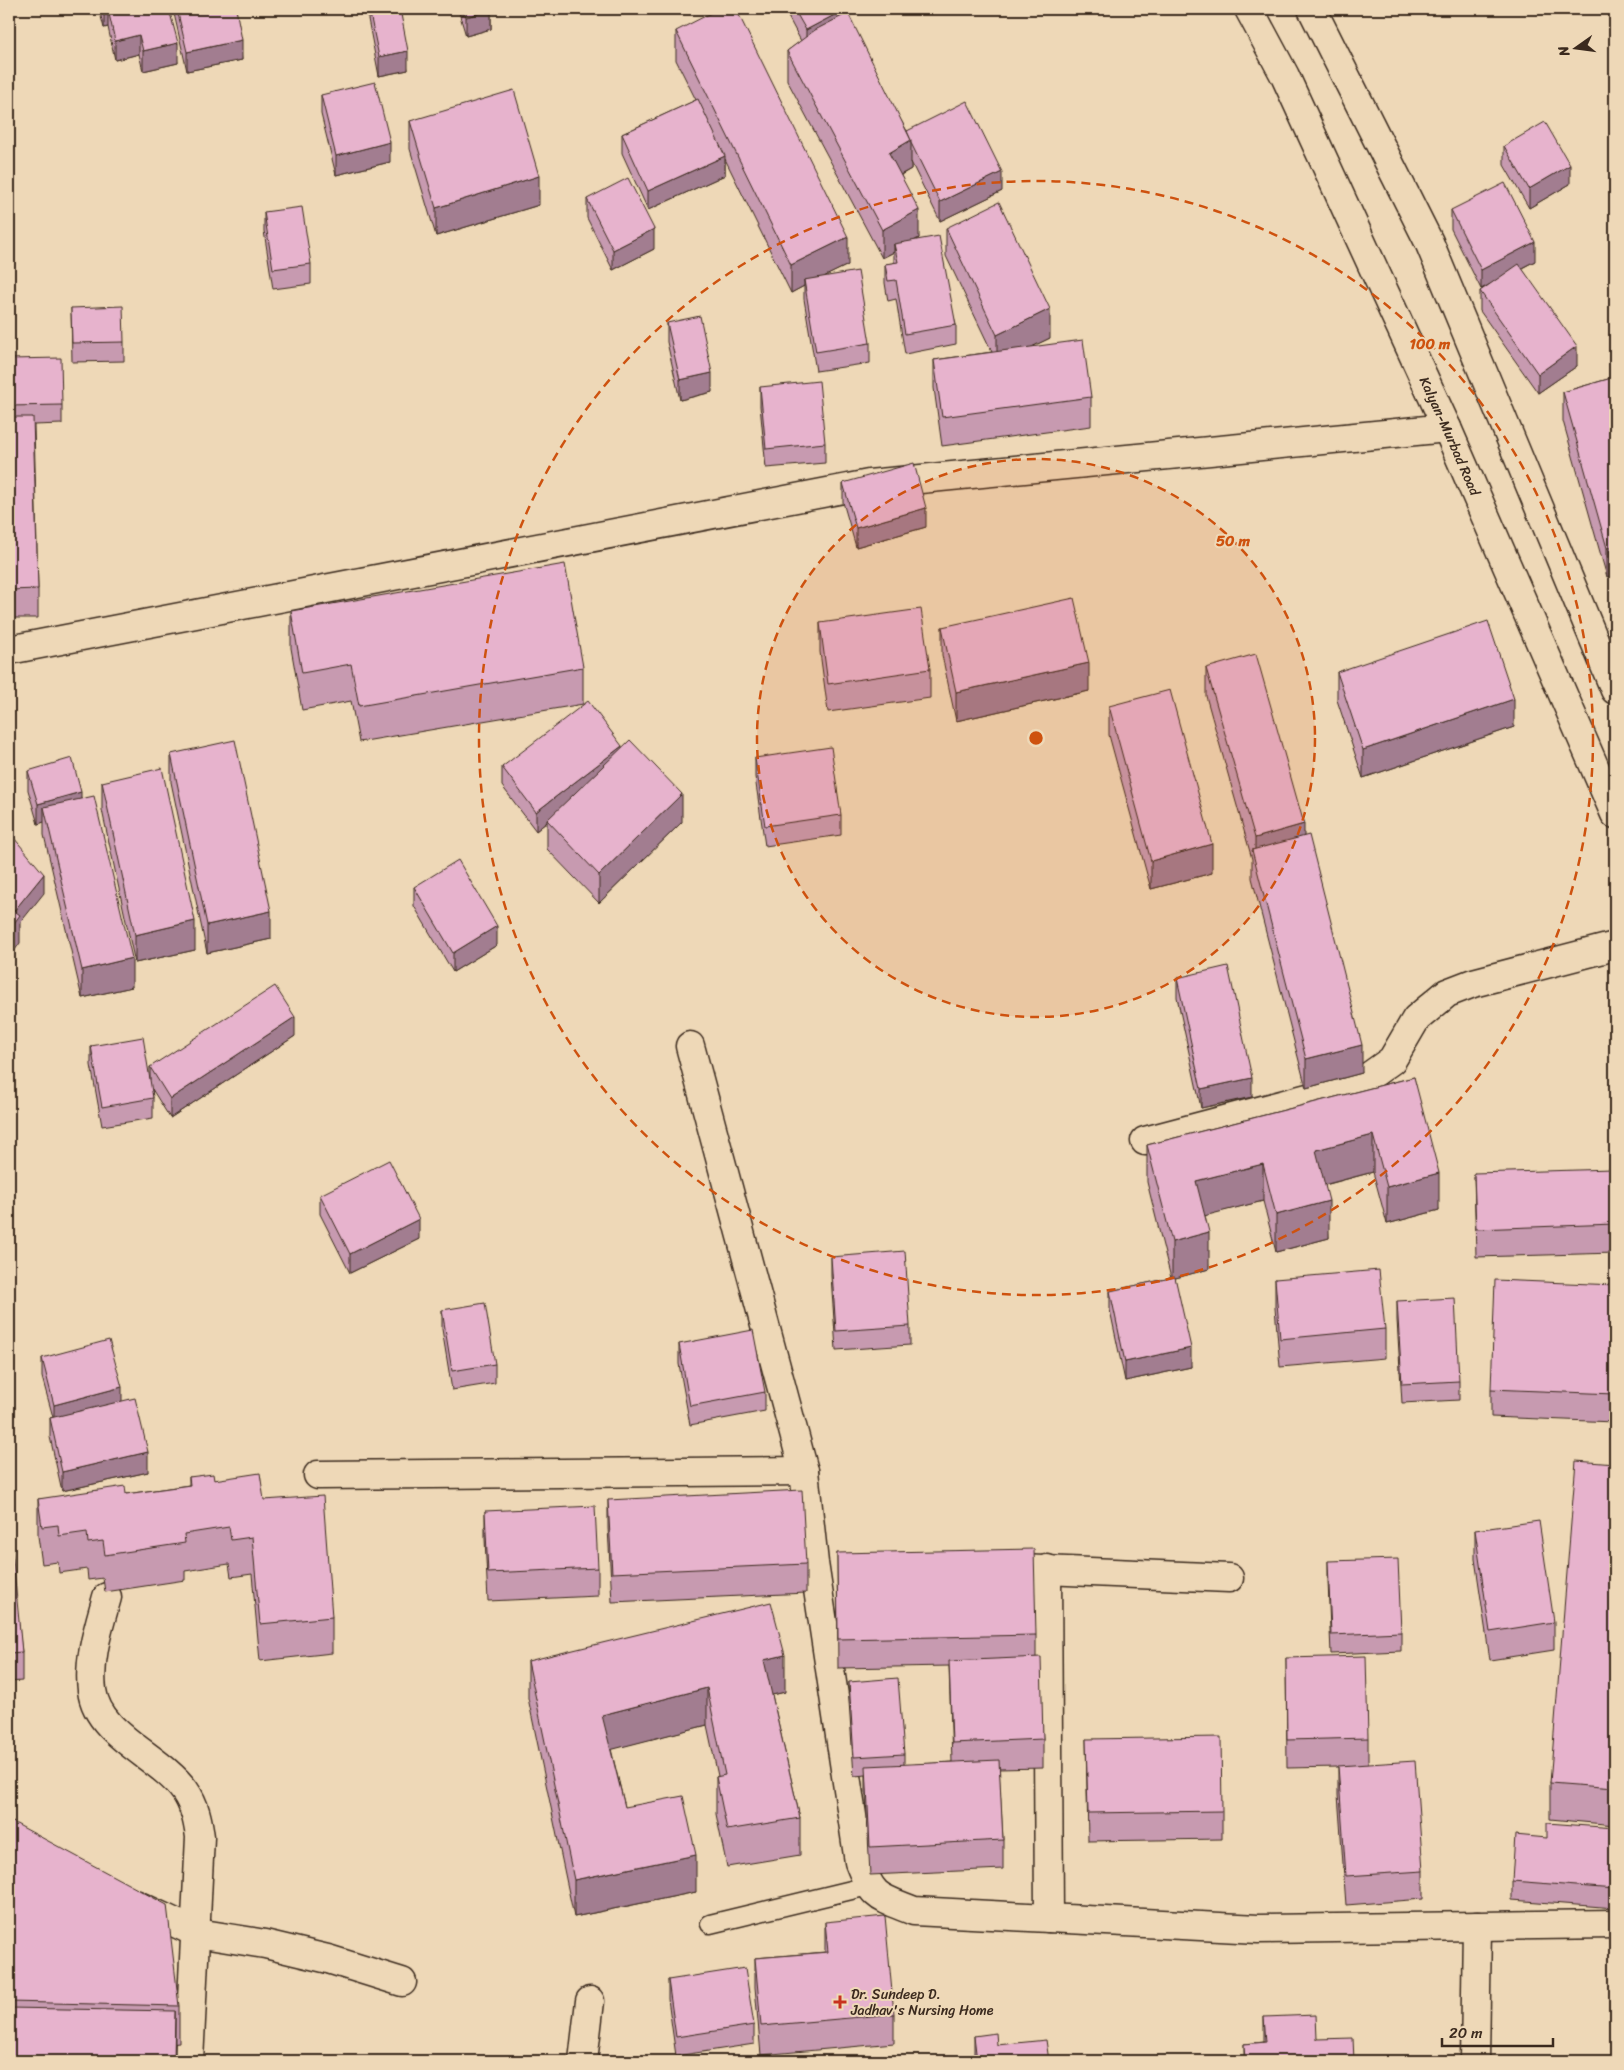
<svg xmlns="http://www.w3.org/2000/svg" width="1624" height="2070" font-family="Sriracha,sans-serif">
	<rect width="100%" height="100%" fill="#eed8b7"/>
	<filter id="ink" filterUnits="userSpaceOnUse"><feTurbulence type="fractalNoise" baseFrequency=".02" numOctaves="2"/><feDisplacementMap in="SourceGraphic" scale="10" xChannelSelector="R" yChannelSelector="G"/><feConvolveMatrix kernelMatrix="1 2 1 2 8 2 1 2 1" color-interpolation-filters="sRGB"/></filter>
	<g filter="url(#ink)">
		<g fill="none" stroke-linecap="round" stroke-linejoin="round">
			<defs>
				<polyline id="lane" points="710,1924 868,1886"/>
				<g id="street">
					<polyline points="9,650 869,484 1447,428"/>
					<path d="M690,1046L804,1471L814,1563L859,1862C873,1899 879,1897 914,1911L1258,1929L1615,1924"/>
					<polyline points="1145,1141 1357,1085 1392,1060 1416,1019 1447,993 1473,983 1615,946"/>
					<polyline points="318,1475 804,1471"/>
					<polyline points="998,1568 1229,1578"/>
					<polyline points="1047,1569 1049,1918"/>
					<path d="M107,1597C99,1626 88,1659 92,1690C97,1735 160,1756 185,1791C195,1805 198,1821 200,1837L189,2061"/>
					<polyline points="135,1904 197,1933 265,1944 328,1959 402,1982"/>
					<polyline points="583,2061 590,2001"/>
					<polyline points="1475,2061 1477,1926"/>
				</g>
				<g id="primary">
					<path id="s1" d="M1249,9L1285,76L1447,428L1615,814"/>
					<polyline points="1312,9 1429,242 1615,690"/>
				</g>
			</defs>
			<!-- lane casing -->
			<use href="#lane" stroke="#3b2a1e" stroke-width="21"/>
			<!-- street casing -->
			<use href="#street" stroke="#3b2a1e" stroke-width="31"/>
			<!-- primary casing -->
			<use href="#primary" stroke="#3b2a1e" stroke-width="31"/>
			<!-- lane -->
			<use href="#lane" stroke="#eed8b7" stroke-width="18"/>
			<!-- street -->
			<use href="#street" stroke="#eed8b7" stroke-width="28"/>
			<!-- primary -->
			<use href="#primary" stroke="#eed8b7" stroke-width="28"/>
		</g>
		<!-- wall -->
		<g fill="#c79ab0" stroke="#3b2a1e">
			<polygon points="99,9 169,9 178,63 143,71 139,54 115,60 108,27 104,28"/>
			<polygon points="173,9 236,9 242,60 187,71"/>
			<polygon points="368,9 400,9 408,70 379,76 368,19"/>
			<polygon points="458,9 491,9 491,29 466,36"/>
			<polygon points="784,9 841,9 842,16 907,131 1002,191 940,221 911,162 911,169 901,175 919,238 916,240 956,325 956,344 905,354 896,299 888,301 885,283 885,264 894,263 894,252 882,258 787,80 787,51 801,41"/>
			<polygon points="676,31 848,265 823,277 870,343 870,363 816,371 804,299 804,286 791,293 725,159 725,175 648,210 622,153 622,134 696,100 676,60"/>
			<polygon points="321,95 390,162 336,175 321,114"/>
			<polygon points="410,121 539,205 436,236 410,149"/>
			<polygon points="1504,146 1570,184 1529,208 1504,165"/>
			<polygon points="587,199 654,249 613,270 587,218"/>
			<polygon points="1451,210 1535,261 1522,268 1577,366 1538,393 1480,311 1480,291 1488,286 1481,289 1451,229"/>
			<polygon points="264,212 311,264 311,284 273,289 264,231"/>
			<polygon points="946,228 1050,338 1031,347 1091,397 1091,426 942,446 934,388 934,360 992,352 946,256"/>
			<polygon points="71,308 124,342 124,361 72,362"/>
			<polygon points="667,323 712,392 680,400 667,342"/>
			<polygon points="9,359 62,405 62,424 34,425 38,589 38,618 9,618"/>
			<polygon points="1615,377 1615,574 1607,577 1563,421 1563,392"/>
			<polygon points="760,387 825,443 825,463 766,468 760,406"/>
			<polygon points="843,483 926,527 856,547 843,502"/>
			<polygon points="291,611 583,667 583,704 359,742 351,701 302,710 291,648"/>
			<polygon points="820,623 930,669 930,698 828,712 820,652"/>
			<polygon points="942,627 1089,691 956,721 942,655"/>
			<polygon points="1206,668 1304,836 1362,1073 1306,1088 1252,878 1252,859 1206,696"/>
			<polygon points="1337,672 1514,727 1363,778 1337,700"/>
			<polygon points="1109,706 1212,873 1151,889 1109,735"/>
			<polygon points="622,748 682,822 599,903 547,849 547,822 536,831 502,786 502,767"/>
			<polygon points="171,754 271,939 207,953 171,782"/>
			<polygon points="755,758 841,815 841,835 765,846 755,777"/>
			<polygon points="28,771 81,799 132,987 82,998 44,835 44,822 38,824 28,790"/>
			<polygon points="102,782 195,950 135,963 102,810"/>
			<polygon points="414,887 497,945 453,972 414,906"/>
			<polygon points="1177,978 1252,1097 1201,1108 1177,997"/>
			<polygon points="295,1036 170,1118 152,1089 153,1098 153,1118 102,1126 91,1065 91,1046 150,1080 150,1067"/>
			<polygon points="1414,1077 1439,1210 1387,1224 1373,1172 1325,1185 1329,1238 1276,1252 1263,1201 1205,1215 1209,1269 1175,1278 1191,1367 1125,1381 1110,1310 1110,1291 1171,1278 1147,1182 1147,1145"/>
			<polygon points="1474,1173 1615,1224 1615,1253 1476,1257"/>
			<polygon points="320,1195 419,1239 350,1273 320,1214"/>
			<polygon points="831,1257 910,1326 910,1345 836,1350 831,1276"/>
			<polygon points="1275,1279 1385,1329 1385,1358 1280,1367 1275,1308"/>
			<polygon points="1615,1285 1614,1422 1491,1417 1491,1389"/>
			<polygon points="1397,1301 1459,1381 1459,1400 1402,1403 1397,1320"/>
			<polygon points="442,1310 495,1364 495,1383 452,1390 442,1329"/>
			<polygon points="679,1344 765,1392 765,1411 690,1425 679,1364"/>
			<polygon points="42,1358 122,1401 148,1472 62,1491 50,1437 50,1418 53,1417 42,1377"/>
			<polygon points="1615,1464 1615,1825 1550,1819 1550,1783"/>
			<polygon points="189,1477 214,1480 264,1500 332,1617 332,1653 260,1661 252,1574 231,1577 229,1564 185,1571 185,1580 105,1592 103,1578 88,1580 87,1569 59,1573 58,1562 42,1564 38,1536 38,1499 126,1494 189,1485"/>
			<polygon points="608,1500 806,1564 806,1593 612,1602 608,1528"/>
			<polygon points="485,1511 598,1568 598,1596 488,1601 485,1539"/>
			<polygon points="1475,1530 1554,1622 1554,1650 1490,1660 1475,1559"/>
			<polygon points="9,1549 22,1652 22,1681 9,1682"/>
			<polygon points="837,1553 1036,1635 1036,1657 1043,1739 1043,1768 999,1769 1003,1840 1003,1869 870,1875 866,1795 866,1775 854,1776 849,1701 849,1682 904,1754 904,1765 952,1762 949,1666 838,1668"/>
			<polygon points="1328,1561 1401,1632 1401,1651 1331,1654 1328,1581"/>
			<polygon points="1286,1658 1368,1738 1368,1764 1423,1871 1423,1899 1346,1905 1338,1795 1338,1767 1287,1768"/>
			<polygon points="528,1661 785,1692 772,1695 800,1818 800,1855 727,1867 716,1814 716,1777 718,1776 707,1725 611,1749 625,1807 696,1892 574,1917 528,1698"/>
			<polygon points="1086,1739 1222,1811 1222,1839 1088,1841"/>
			<polygon points="9,1820 179,2006 179,2043 9,2061"/>
			<polygon points="1615,1828 1615,1908 1512,1900 1512,1881 1547,1838"/>
			<polygon points="825,1922 894,2014 894,2043 761,2055 755,1987 755,1958 825,1952"/>
			<polygon points="668,1980 754,2025 754,2044 676,2056 668,1999"/>
			<polygon points="1264,2017 1317,2039 1354,2061 1244,2061 1244,2044 1264,2042"/>
			<polygon points="974,2036 997,2045 1049,2061 974,2061"/>
		</g>
		<!-- shaded-wall -->
		<g fill="#a27d90" stroke="#3b2a1e">
			<polygon points="104,9 108,9 108,27 104,28"/>
			<polygon points="491,10 491,29 466,36 466,17"/>
			<polygon points="842,11 842,30 806,50 806,30"/>
			<polygon points="139,35 139,54 115,60 115,41"/>
			<polygon points="242,40 242,60 187,71 187,52"/>
			<polygon points="178,43 178,63 143,71 143,51"/>
			<polygon points="408,51 408,70 379,76 379,57"/>
			<polygon points="911,140 911,169 889,181 889,153"/>
			<polygon points="390,142 390,162 336,175 336,156"/>
			<polygon points="725,156 725,175 648,210 648,191"/>
			<polygon points="1570,165 1570,184 1529,208 1529,189"/>
			<polygon points="1002,172 1002,191 940,221 940,202"/>
			<polygon points="539,176 539,205 436,236 436,208"/>
			<polygon points="919,210 919,238 895,251 894,244 894,252 882,258 882,230"/>
			<polygon points="654,229 654,249 613,270 613,250"/>
			<polygon points="848,237 848,265 805,286 804,280 804,286 791,293 791,265"/>
			<polygon points="1535,242 1535,261 1481,289 1481,270"/>
			<polygon points="1050,309 1050,338 997,364 997,335"/>
			<polygon points="1577,346 1577,366 1538,393 1538,374"/>
			<polygon points="712,373 712,392 680,400 680,380"/>
			<polygon points="926,508 926,527 856,547 856,528"/>
			<polygon points="1615,546 1615,574 1607,577 1607,548"/>
			<polygon points="1089,663 1089,691 956,721 956,692"/>
			<polygon points="1514,699 1514,727 1363,778 1363,750"/>
			<polygon points="11,739 11,768 9,771 9,743"/>
			<polygon points="622,746 622,765 547,820 547,822 536,831 536,812"/>
			<polygon points="81,792 81,811 44,807 44,822 38,824 38,804"/>
			<polygon points="682,794 682,822 599,903 599,875"/>
			<polygon points="1304,824 1304,853 1255,859 1255,838"/>
			<polygon points="1212,844 1212,873 1151,889 1151,861"/>
			<polygon points="44,874 44,893 20,923 20,943 9,958 9,930 13,912"/>
			<polygon points="271,911 271,939 207,953 207,925"/>
			<polygon points="195,921 195,950 135,963 135,935"/>
			<polygon points="497,926 497,945 453,972 453,953"/>
			<polygon points="132,958 132,987 82,998 82,970"/>
			<polygon points="295,1017 295,1036 170,1118 170,1099"/>
			<polygon points="1362,1045 1362,1073 1306,1088 1306,1059"/>
			<polygon points="1252,1078 1252,1097 1201,1108 1201,1089"/>
			<polygon points="1373,1135 1373,1172 1316,1187 1316,1150"/>
			<polygon points="1263,1164 1263,1201 1196,1218 1196,1181"/>
			<polygon points="1439,1173 1439,1210 1387,1224 1387,1187"/>
			<polygon points="1329,1201 1329,1238 1276,1252 1276,1215"/>
			<polygon points="419,1219 419,1239 350,1273 350,1254"/>
			<polygon points="1209,1232 1209,1269 1172,1279 1172,1242"/>
			<polygon points="1191,1348 1191,1367 1125,1381 1125,1362"/>
			<polygon points="1615,1348 1615,1377 1614,1422 1614,1394"/>
			<polygon points="122,1387 122,1406 54,1424 54,1405"/>
			<polygon points="148,1452 148,1472 62,1491 62,1472"/>
			<polygon points="785,1655 785,1692 764,1697 764,1660"/>
			<polygon points="707,1688 707,1725 602,1752 602,1715"/>
			<polygon points="696,1855 696,1892 574,1917 574,1880"/>
			<polygon points="175,2011 175,2061 174,2061"/>
		</g>
		<!-- building -->
		<g fill="#e7b3cd" stroke="#3b2a1e">
			<polygon points="108,9 169,9 178,43 143,51 139,35 115,41"/>
			<polygon points="177,9 236,9 242,40 187,52"/>
			<polygon points="369,9 400,9 408,51 379,57"/>
			<polygon points="464,9 491,9 491,10 466,17"/>
			<polygon points="719,9 736,9 848,237 791,265 676,31"/>
			<polygon points="794,9 841,9 842,11 806,30"/>
			<polygon points="848,13 911,140 889,153 919,210 882,230 787,51 815,30"/>
			<polygon points="375,82 390,142 336,156 321,95"/>
			<polygon points="514,90 539,176 436,208 410,121"/>
			<polygon points="698,99 725,156 648,191 622,134"/>
			<polygon points="967,101 1002,172 940,202 911,143 911,140 907,131"/>
			<polygon points="1545,122 1570,165 1529,189 1504,146"/>
			<polygon points="628,178 654,229 613,250 587,199"/>
			<polygon points="1505,183 1535,242 1481,270 1451,210"/>
			<polygon points="999,202 1050,309 997,335 946,228"/>
			<polygon points="302,207 311,264 273,269 264,212"/>
			<polygon points="939,236 956,325 905,334 896,280 888,281 885,264 898,262 894,244"/>
			<polygon points="1519,264 1577,346 1538,374 1480,291"/>
			<polygon points="858,271 870,343 816,352 804,280"/>
			<polygon points="123,306 124,342 72,343 71,308"/>
			<polygon points="700,316 712,373 680,380 667,323"/>
			<polygon points="1083,340 1091,397 942,417 934,360"/>
			<polygon points="61,358 62,405 9,406 9,359"/>
			<polygon points="1615,377 1615,546 1607,548 1563,392"/>
			<polygon points="819,381 825,443 766,449 760,387"/>
			<polygon points="9,417 33,417 38,589 9,590"/>
			<polygon points="914,463 926,508 856,528 843,483"/>
			<polygon points="565,564 583,667 359,706 351,664 302,673 291,611"/>
			<polygon points="1074,598 1089,663 956,692 942,627"/>
			<polygon points="921,609 930,669 828,684 820,623"/>
			<polygon points="1488,621 1514,699 1363,750 1337,672"/>
			<polygon points="1256,654 1304,824 1255,838 1206,668"/>
			<polygon points="1170,690 1212,844 1151,861 1109,706"/>
			<polygon points="588,701 622,746 536,812 502,767"/>
			<polygon points="235,740 271,911 207,925 171,754"/>
			<polygon points="630,740 682,794 599,875 547,820"/>
			<polygon points="831,747 841,815 765,826 755,758"/>
			<polygon points="72,758 81,792 38,804 28,771"/>
			<polygon points="162,768 195,921 135,935 102,782"/>
			<polygon points="94,796 132,958 82,970 44,807"/>
			<polygon points="9,832 44,874 14,911 9,907"/>
			<polygon points="1309,835 1362,1045 1306,1059 1252,850"/>
			<polygon points="458,860 497,926 453,953 414,887"/>
			<polygon points="9,907 20,915 9,930"/>
			<polygon points="1228,966 1252,1078 1201,1089 1177,978"/>
			<polygon points="275,986 295,1017 170,1099 150,1067"/>
			<polygon points="143,1037 153,1098 102,1107 91,1046"/>
			<polygon points="1414,1077 1439,1173 1387,1187 1373,1135 1316,1150 1329,1201 1276,1215 1263,1164 1196,1181 1209,1232 1172,1242 1147,1145"/>
			<polygon points="389,1160 419,1219 350,1254 320,1195"/>
			<polygon points="1613,1169 1615,1224 1476,1229 1474,1173"/>
			<polygon points="905,1251 910,1326 836,1331 831,1257"/>
			<polygon points="1379,1270 1385,1329 1280,1339 1275,1279"/>
			<polygon points="1175,1277 1191,1348 1125,1362 1110,1291"/>
			<polygon points="1495,1280 1615,1285 1615,1348 1614,1394 1491,1389"/>
			<polygon points="1455,1298 1459,1381 1402,1384 1397,1301"/>
			<polygon points="485,1303 495,1364 452,1371 442,1310"/>
			<polygon points="753,1330 765,1392 690,1406 679,1344"/>
			<polygon points="109,1340 122,1387 54,1405 42,1358"/>
			<polygon points="135,1398 148,1452 62,1472 50,1418"/>
			<polygon points="1576,1461 1615,1464 1615,1788 1550,1783"/>
			<polygon points="260,1473 264,1500 323,1496 332,1617 260,1624 252,1537 231,1540 229,1527 184,1534 185,1543 105,1555 103,1541 88,1543 87,1532 59,1536 58,1525 42,1527 38,1499 125,1486 126,1494 190,1485 189,1477 213,1474 214,1480"/>
			<polygon points="802,1490 806,1564 612,1573 608,1500"/>
			<polygon points="595,1506 598,1568 488,1573 485,1511"/>
			<polygon points="1539,1521 1554,1622 1490,1632 1475,1530"/>
			<polygon points="9,1549 12,1549 22,1652 9,1653"/>
			<polygon points="1034,1549 1036,1635 838,1639 837,1553"/>
			<polygon points="1398,1559 1401,1632 1331,1635 1328,1561"/>
			<polygon points="771,1602 785,1655 764,1660 800,1818 727,1830 716,1777 725,1775 707,1688 602,1715 625,1807 683,1796 696,1855 574,1880 528,1661"/>
			<polygon points="1366,1656 1368,1738 1287,1740 1286,1658"/>
			<polygon points="1041,1657 1043,1739 952,1743 949,1661"/>
			<polygon points="898,1678 904,1754 854,1757 849,1682"/>
			<polygon points="1221,1737 1222,1811 1088,1813 1086,1739"/>
			<polygon points="999,1760 1003,1840 870,1847 866,1766"/>
			<polygon points="1415,1761 1423,1871 1346,1876 1338,1766"/>
			<polygon points="9,1820 167,1905 179,2006 9,2002"/>
			<polygon points="1547,1823 1615,1828 1615,1889 1512,1881 1515,1835 1547,1838"/>
			<polygon points="885,1916 894,2014 761,2026 755,1958 828,1952 825,1922"/>
			<polygon points="745,1968 754,2025 676,2037 668,1980"/>
			<polygon points="9,2008 175,2011 174,2061 9,2061"/>
			<polygon points="1316,2015 1317,2039 1353,2038 1354,2061 1245,2061 1244,2044 1266,2042 1264,2017"/>
			<polygon points="996,2033 997,2045 1046,2040 1049,2061 977,2061 974,2036"/>
			<polygon points="1140,2057 1166,2060 1166,2061 1140,2061"/>
			<polygon points="1463,2058 1463,2061 1407,2061 1407,2060"/>
			<polygon points="955,2059 956,2061 933,2061"/>
		</g>
	</g>
	<!-- distance rings -->
	<circle cx="1036" cy="738" r="279" fill="#ce520f" fill-opacity=".12"/>
	<g fill="none" stroke="#ce520f" stroke-width="2.5" stroke-dasharray="9 6">
		<circle cx="1036" cy="738" r="279"/>
		<circle cx="1036" cy="738" r="557"/>
	</g>
	<!-- markers -->
	<path fill="#c8321e" stroke="#eed8b7" stroke-width="2" d="M837.5 1994.5h5v5h5v5h-5v5h-5v-5h-5v-5h5z"/>
	<g text-anchor="middle" dominant-baseline="central" stroke-width="4" stroke-linejoin="round" paint-order="stroke">
		<!-- street labels -->
		<g font-size="14" fill="#3b2a1e" stroke="#eed8b7">
			<text stroke="none"><textPath href="#s1" startOffset="472">Kalyan-Murbad Road</textPath></text>
		</g>
		<!-- poi labels -->
		<g font-size="14" fill="#3b2a1e" stroke="#eed8b7" text-anchor="start">
			<text x="851" y="1994">Dr. Sundeep D.<tspan x="851" dy="16">Jadhav's Nursing Home</tspan></text>
		</g>
	</g>
	<circle cx="1036" cy="738" r="8" fill="#ce520f" stroke="#eed8b7" stroke-width="2.5"/>
	<g font-size="15" text-anchor="middle" font-weight="bold" fill="#ce520f" stroke="#eed8b7" stroke-width="4" stroke-linejoin="round" paint-order="stroke">
		<text x="1430" y="349">100 m</text>
		<text x="1233" y="546">50 m</text>
	</g>
	<!-- margin -->
	<rect width="1624" height="2070" fill="none" stroke="#eed8b7" stroke-width="30"/>
	<rect x="15" y="15" width="1594" height="2040" fill="none" stroke="#3b2a1e" stroke-width="2" filter="url(#ink)"/>
	<!-- north arrow -->
	<g transform="translate(1576 48) rotate(256)" stroke="#eed8b7" stroke-width="4" paint-order="stroke">
	<path d="M0-4L9 19L0 12L-9 19Z" fill="#3b2a1e"/>
	<text y="-8" font-size="14" font-weight="bold" text-anchor="middle" fill="#3b2a1e">N</text>
	</g>
	<!-- scale -->
	<path d="M1442 2038v8h111v-8" fill="none" stroke="#3b2a1e" stroke-width="2.5"/>
	<text x="1449" y="2038" font-size="15" fill="#3b2a1e" stroke="#eed8b7" stroke-width="4" paint-order="stroke">20 m</text>
</svg>
